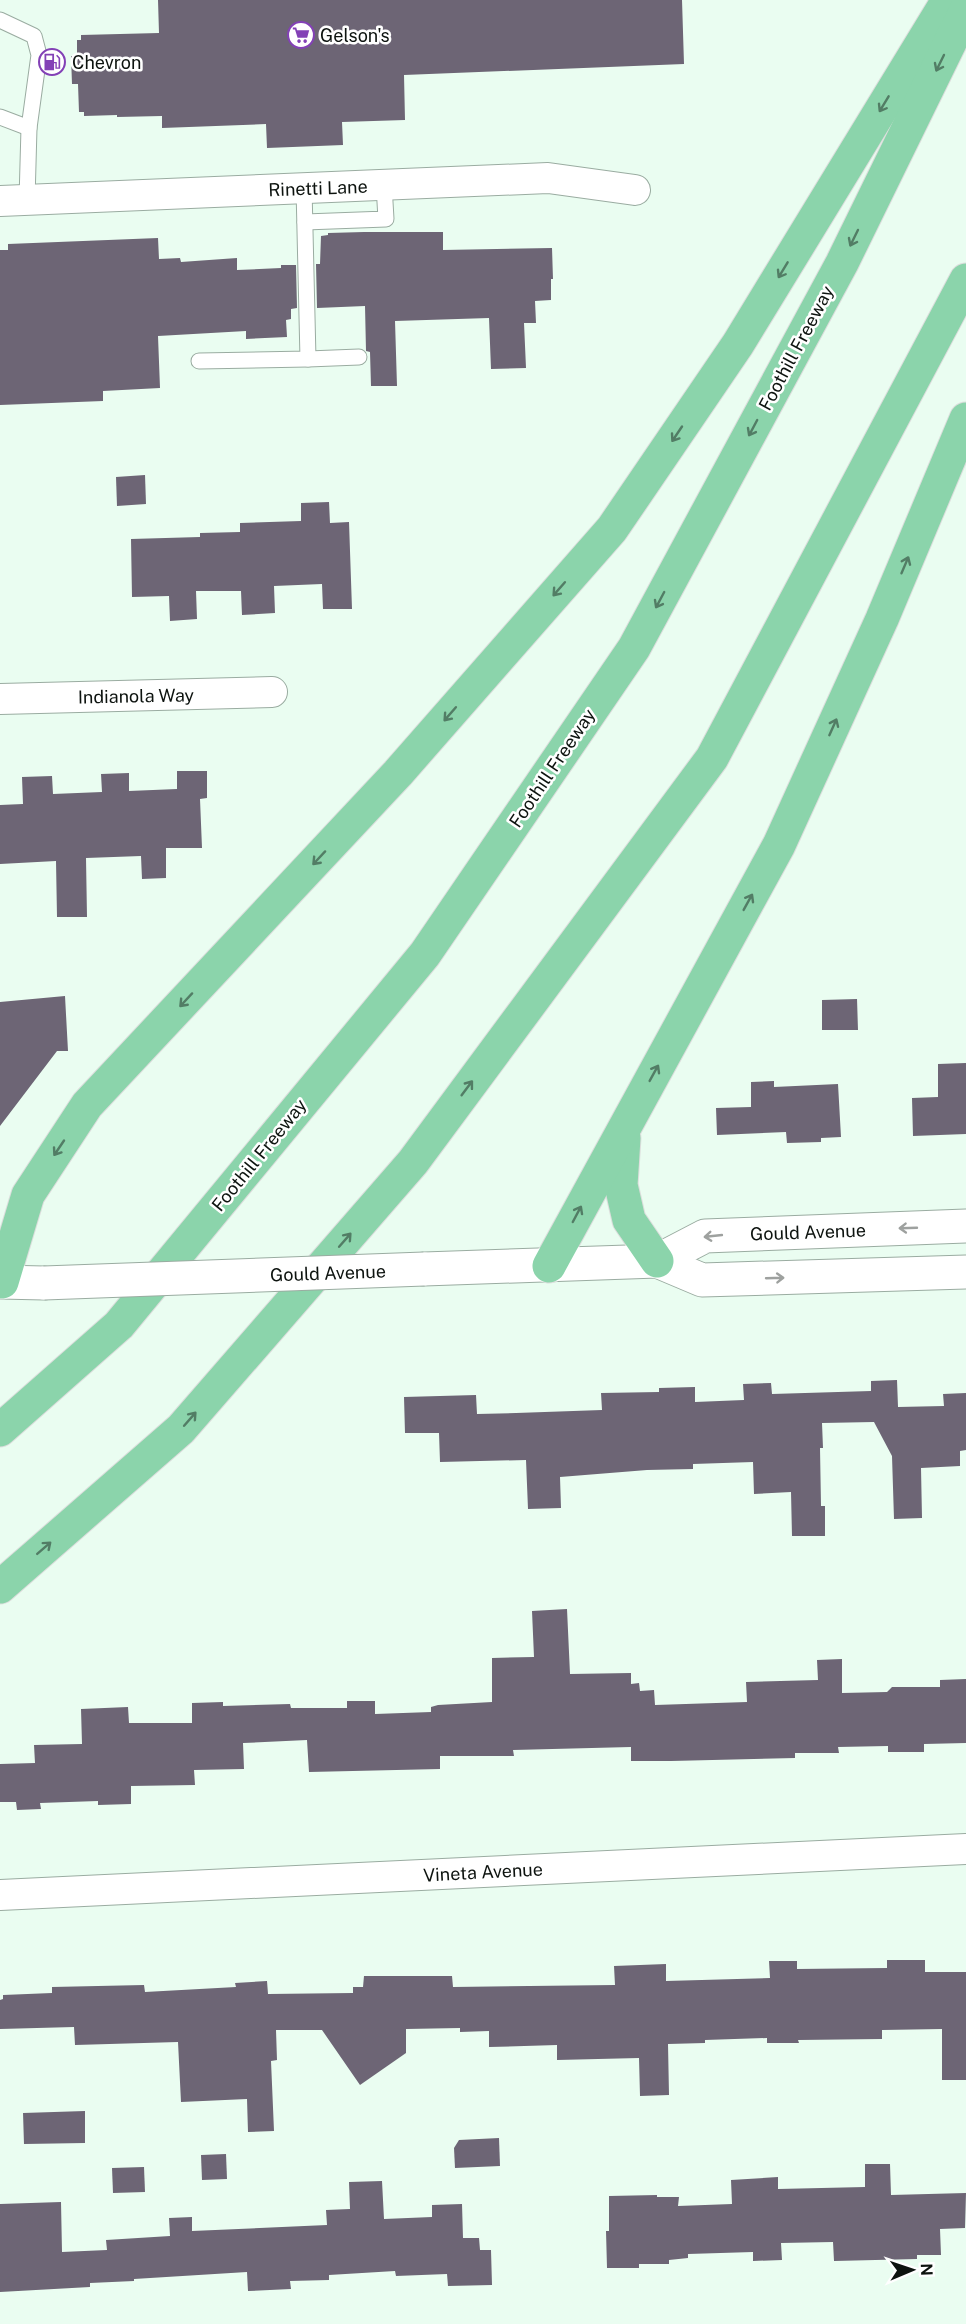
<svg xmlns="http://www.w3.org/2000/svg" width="966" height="2324" font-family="'Public Sans',sans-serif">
	<rect width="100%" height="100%" fill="#eafdf1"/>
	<!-- building -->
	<g fill="#6d6575">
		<polygon points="158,0 682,0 684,64 404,75 405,120 342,122 343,145 267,148 266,124 162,128 162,116 117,117 117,115 84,116 84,112 79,112 78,84 72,84 71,56 77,56 77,40 81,40 81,35 159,33"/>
		<polygon points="364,232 443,232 443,250 552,248 553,279 551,279 551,300 535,301 536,323 524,323 526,368 491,369 489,318 395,321 397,386 371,386 370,352 366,351 365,306 317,308 316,264 320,264 321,236 328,235 328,233"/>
		<polygon points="158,238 159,259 180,258 181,262 237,258 237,270 281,268 281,265 296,265 297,308 291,309 291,319 286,320 287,337 246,339 246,331 158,336 160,388 103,391 103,401 0,405 0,250 8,250 8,244"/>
		<polygon points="145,475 146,504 117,506 116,477"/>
		<polygon points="329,502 330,523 349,522 352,609 323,609 322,584 274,586 275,613 242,615 241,591 196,591 197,619 170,621 169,596 132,597 131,539 200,537 200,533 240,532 240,523 301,521 301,503"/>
		<polygon points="177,771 207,771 207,798 200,799 202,848 166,848 166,878 142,879 141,856 86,858 87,917 57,917 56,861 0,864 0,805 23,804 22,777 52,776 53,794 102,792 101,774 129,773 129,791 177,789"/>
		<polygon points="65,996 68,1051 57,1051 0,1126 0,1002"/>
		<polygon points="857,999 858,1030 822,1030 822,1000"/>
		<polygon points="966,1063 966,1134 913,1136 912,1098 938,1097 938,1064"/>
		<polygon points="774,1081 774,1087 838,1084 841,1137 821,1138 821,1142 787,1143 786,1132 717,1135 716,1108 751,1107 751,1082"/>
		<polygon points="897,1380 898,1407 944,1406 943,1394 966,1393 966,1450 960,1451 960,1466 921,1468 922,1518 894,1519 892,1456 874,1422 822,1423 823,1448 820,1448 821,1506 825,1506 825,1536 792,1536 791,1492 754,1494 753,1462 693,1464 693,1469 647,1470 560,1477 561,1508 528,1509 526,1460 440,1462 439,1433 405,1433 404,1397 476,1395 477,1414 516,1413 602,1410 601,1393 659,1392 659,1388 695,1387 695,1402 744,1400 743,1384 771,1383 772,1394 871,1391 871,1381"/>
		<polygon points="567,1609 570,1674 631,1673 631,1684 639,1683 640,1691 654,1690 655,1705 747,1702 746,1682 818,1680 817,1660 842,1659 842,1693 887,1692 892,1687 940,1687 940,1680 966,1679 966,1743 924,1744 924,1752 888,1752 888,1746 838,1747 839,1753 795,1753 795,1758 671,1761 631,1761 631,1747 513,1750 514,1756 440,1756 440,1769 309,1772 307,1740 243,1743 244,1769 194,1770 195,1785 131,1786 131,1804 98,1805 98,1801 40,1803 41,1809 17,1810 16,1802 0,1802 0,1764 35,1763 34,1745 82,1744 81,1709 128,1707 129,1723 192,1723 192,1703 223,1702 223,1706 290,1704 291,1708 347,1708 347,1701 375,1701 375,1714 431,1712 431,1707 438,1705 492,1702 492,1658 534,1657 532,1611"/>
		<polygon points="887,1960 925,1960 925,1972 966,1972 966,2080 942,2080 942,2029 882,2030 882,2039 798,2040 799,2043 767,2043 767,2038 705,2040 705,2043 668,2044 669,2095 640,2096 639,2058 557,2060 557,2045 489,2047 489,2031 460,2032 460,2028 406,2029 406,2053 360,2085 322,2030 276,2030 277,2060 271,2061 274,2131 248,2132 247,2099 181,2102 178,2042 75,2045 74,2027 0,2029 0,2000 3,1999 3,1995 52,1993 52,1987 144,1985 145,1992 236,1987 235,1983 267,1981 268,1994 353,1993 353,1987 363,1987 364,1976 452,1976 453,1987 615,1985 614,1966 666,1964 666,1981 770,1978 769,1961 797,1961 797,1969 887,1968"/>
		<polygon points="85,2111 85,2143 24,2144 23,2113"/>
		<polygon points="499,2138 500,2166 455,2168 454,2148 459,2140"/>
		<polygon points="226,2154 227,2179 202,2180 201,2155"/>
		<polygon points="865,2164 890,2164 891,2195 966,2193 965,2228 940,2229 941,2255 917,2255 917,2259 834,2261 833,2242 781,2243 782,2260 753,2261 753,2252 688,2254 688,2258 669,2260 669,2264 639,2264 639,2268 607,2268 606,2231 609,2231 609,2196 657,2195 657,2197 679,2197 678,2206 732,2204 731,2180 778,2177 778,2189 865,2187"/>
		<polygon points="144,2167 145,2192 113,2193 112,2168"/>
		<polygon points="382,2181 384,2219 432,2217 432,2205 462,2204 463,2238 479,2238 480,2250 491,2250 492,2285 448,2286 447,2274 396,2276 395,2271 329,2275 329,2280 290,2281 291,2289 248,2291 247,2272 134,2279 134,2281 90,2283 90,2287 0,2292 0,2204 61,2202 62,2252 107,2250 106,2240 170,2236 169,2218 192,2217 192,2231 327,2225 326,2210 350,2209 349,2182"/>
	</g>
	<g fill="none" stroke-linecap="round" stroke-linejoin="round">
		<defs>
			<g id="lane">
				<polyline points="0,20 34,36 39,55 29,128 27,200"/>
				<polyline points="0,117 29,128"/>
				<polyline points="305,222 386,219 384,185"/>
				<polyline points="308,359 359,357"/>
				<polyline points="199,361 308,359 304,188"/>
			</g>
			<g id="street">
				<polyline points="0,201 548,178 635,190"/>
				<polyline points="0,699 272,692"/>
				<polyline points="0,1895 966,1849"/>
			</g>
			<g id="secondary">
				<polyline points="657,1261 705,1236 966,1226"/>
				<polyline points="424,1269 657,1261 702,1280 966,1272"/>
				<polyline points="0,1282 44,1283"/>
			</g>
			<g id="highway">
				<polyline points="624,1138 621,1185 629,1220 657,1261"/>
				<polyline points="549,1266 779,845 882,619 966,419"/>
				<polyline points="2,1282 28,1195 87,1105 398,773 612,529 738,344 948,0"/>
				<polyline points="0,1430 119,1325 425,954 634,648 842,263 966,10"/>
				<polyline points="0,1587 181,1429 413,1162 712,758 966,280"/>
			</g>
		</defs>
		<!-- lane casing -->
		<use href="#lane" stroke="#9aaca1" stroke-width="17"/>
		<!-- street casing -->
		<use href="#street" stroke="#9aaca1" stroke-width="32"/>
		<!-- secondary casing -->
		<use href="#secondary" stroke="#9aaca1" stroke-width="35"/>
		<!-- highway casing -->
		<use href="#highway" stroke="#dddedd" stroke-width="35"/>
		<!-- lane -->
		<use href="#lane" stroke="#fff" stroke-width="15"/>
		<!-- street -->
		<use href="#street" stroke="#fff" stroke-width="30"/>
		<!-- secondary -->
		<use href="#secondary" stroke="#fff" stroke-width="33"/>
		<!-- highway -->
		<use href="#highway" stroke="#8bd4ab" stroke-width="33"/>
		<defs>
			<polyline id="secondary-bridge" points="44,1283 424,1269"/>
		</defs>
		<!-- secondary-bridge casing -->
		<use href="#secondary-bridge" stroke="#9aaca1" stroke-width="35" stroke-linecap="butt"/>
		<!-- secondary-bridge -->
		<use href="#secondary-bridge" stroke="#fff" stroke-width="33"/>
	</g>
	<!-- one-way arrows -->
	<defs><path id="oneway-shaft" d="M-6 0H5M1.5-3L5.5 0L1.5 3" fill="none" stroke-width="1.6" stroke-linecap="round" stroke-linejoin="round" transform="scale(1.5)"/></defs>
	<g stroke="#527d65">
		<use href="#oneway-shaft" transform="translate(940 63) rotate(116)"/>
		<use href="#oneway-shaft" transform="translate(884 104) rotate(121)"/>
		<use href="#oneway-shaft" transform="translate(854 238) rotate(116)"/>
		<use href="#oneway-shaft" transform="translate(783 270) rotate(121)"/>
		<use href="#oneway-shaft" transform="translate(753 428) rotate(118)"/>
		<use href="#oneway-shaft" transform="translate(677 434) rotate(124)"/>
		<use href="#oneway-shaft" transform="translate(905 565) rotate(-67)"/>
		<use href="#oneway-shaft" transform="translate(559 589) rotate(131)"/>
		<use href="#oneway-shaft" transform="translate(660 600) rotate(118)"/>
		<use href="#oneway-shaft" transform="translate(450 714) rotate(131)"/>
		<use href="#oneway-shaft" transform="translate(833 727) rotate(-66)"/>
		<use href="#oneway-shaft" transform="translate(319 858) rotate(133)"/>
		<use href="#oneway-shaft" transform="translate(748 902) rotate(-61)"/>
		<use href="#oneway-shaft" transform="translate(186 1000) rotate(133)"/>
		<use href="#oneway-shaft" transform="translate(654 1073) rotate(-61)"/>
		<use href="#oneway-shaft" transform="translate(467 1088) rotate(-53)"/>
		<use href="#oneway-shaft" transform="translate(59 1148) rotate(124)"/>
		<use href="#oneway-shaft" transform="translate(577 1214) rotate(-62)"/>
		<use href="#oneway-shaft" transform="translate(345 1240) rotate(-49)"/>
		<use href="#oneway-shaft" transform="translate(190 1419) rotate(-49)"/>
		<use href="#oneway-shaft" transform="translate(44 1548) rotate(-41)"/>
	</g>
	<g stroke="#9ea19f">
		<use href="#oneway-shaft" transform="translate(908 1228) rotate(178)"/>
		<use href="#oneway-shaft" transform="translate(713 1236) rotate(174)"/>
		<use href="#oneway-shaft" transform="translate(775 1278) rotate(-2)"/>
	</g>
	<!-- icons -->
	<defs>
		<symbol id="supermarket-ring" viewBox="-11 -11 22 22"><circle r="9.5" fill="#fff" stroke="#8341b6" stroke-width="1.5"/><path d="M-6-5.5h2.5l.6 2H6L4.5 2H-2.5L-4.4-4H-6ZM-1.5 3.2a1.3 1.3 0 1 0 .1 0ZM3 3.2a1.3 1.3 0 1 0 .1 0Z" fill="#8341b6"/></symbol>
		<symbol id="fuel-ring" viewBox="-11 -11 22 22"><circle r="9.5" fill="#fff" stroke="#8341b6" stroke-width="1.5"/><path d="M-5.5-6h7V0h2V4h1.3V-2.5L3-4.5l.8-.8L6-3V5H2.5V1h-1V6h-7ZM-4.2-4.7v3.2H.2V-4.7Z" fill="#8341b6"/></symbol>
	</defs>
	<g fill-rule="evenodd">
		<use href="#supermarket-ring" x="286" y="20" width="30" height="30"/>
		<use href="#fuel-ring" x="37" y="47" width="30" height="30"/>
	</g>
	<g text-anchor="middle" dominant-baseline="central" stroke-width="5" stroke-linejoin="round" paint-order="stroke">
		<!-- poi labels -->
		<g font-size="18" fill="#0d130f" stroke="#fff" text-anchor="start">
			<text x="320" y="35">Gelson's</text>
			<text x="72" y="62">Chevron</text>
		</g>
		<!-- street labels -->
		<g font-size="18" fill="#0d130f" stroke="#fff">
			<text transform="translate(318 188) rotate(-2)">Rinetti Lane</text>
			<text transform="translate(796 348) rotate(-62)">Foothill Freeway</text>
			<text transform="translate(136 696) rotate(-1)">Indianola Way</text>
			<text transform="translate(552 768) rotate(-56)">Foothill Freeway</text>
			<text transform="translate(259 1155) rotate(-51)">Foothill Freeway</text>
			<text transform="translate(808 1232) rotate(-2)">Gould Avenue</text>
			<text transform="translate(328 1273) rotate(-2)">Gould Avenue</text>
			<text transform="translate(483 1872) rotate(-3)">Vineta Avenue</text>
		</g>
	</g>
	<!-- north arrow -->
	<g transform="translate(912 2270) rotate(88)" stroke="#ffffff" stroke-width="4.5" paint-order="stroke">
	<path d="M0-4.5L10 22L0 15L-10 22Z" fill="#0d130f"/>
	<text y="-9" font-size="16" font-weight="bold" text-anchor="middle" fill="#0d130f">N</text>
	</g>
</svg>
